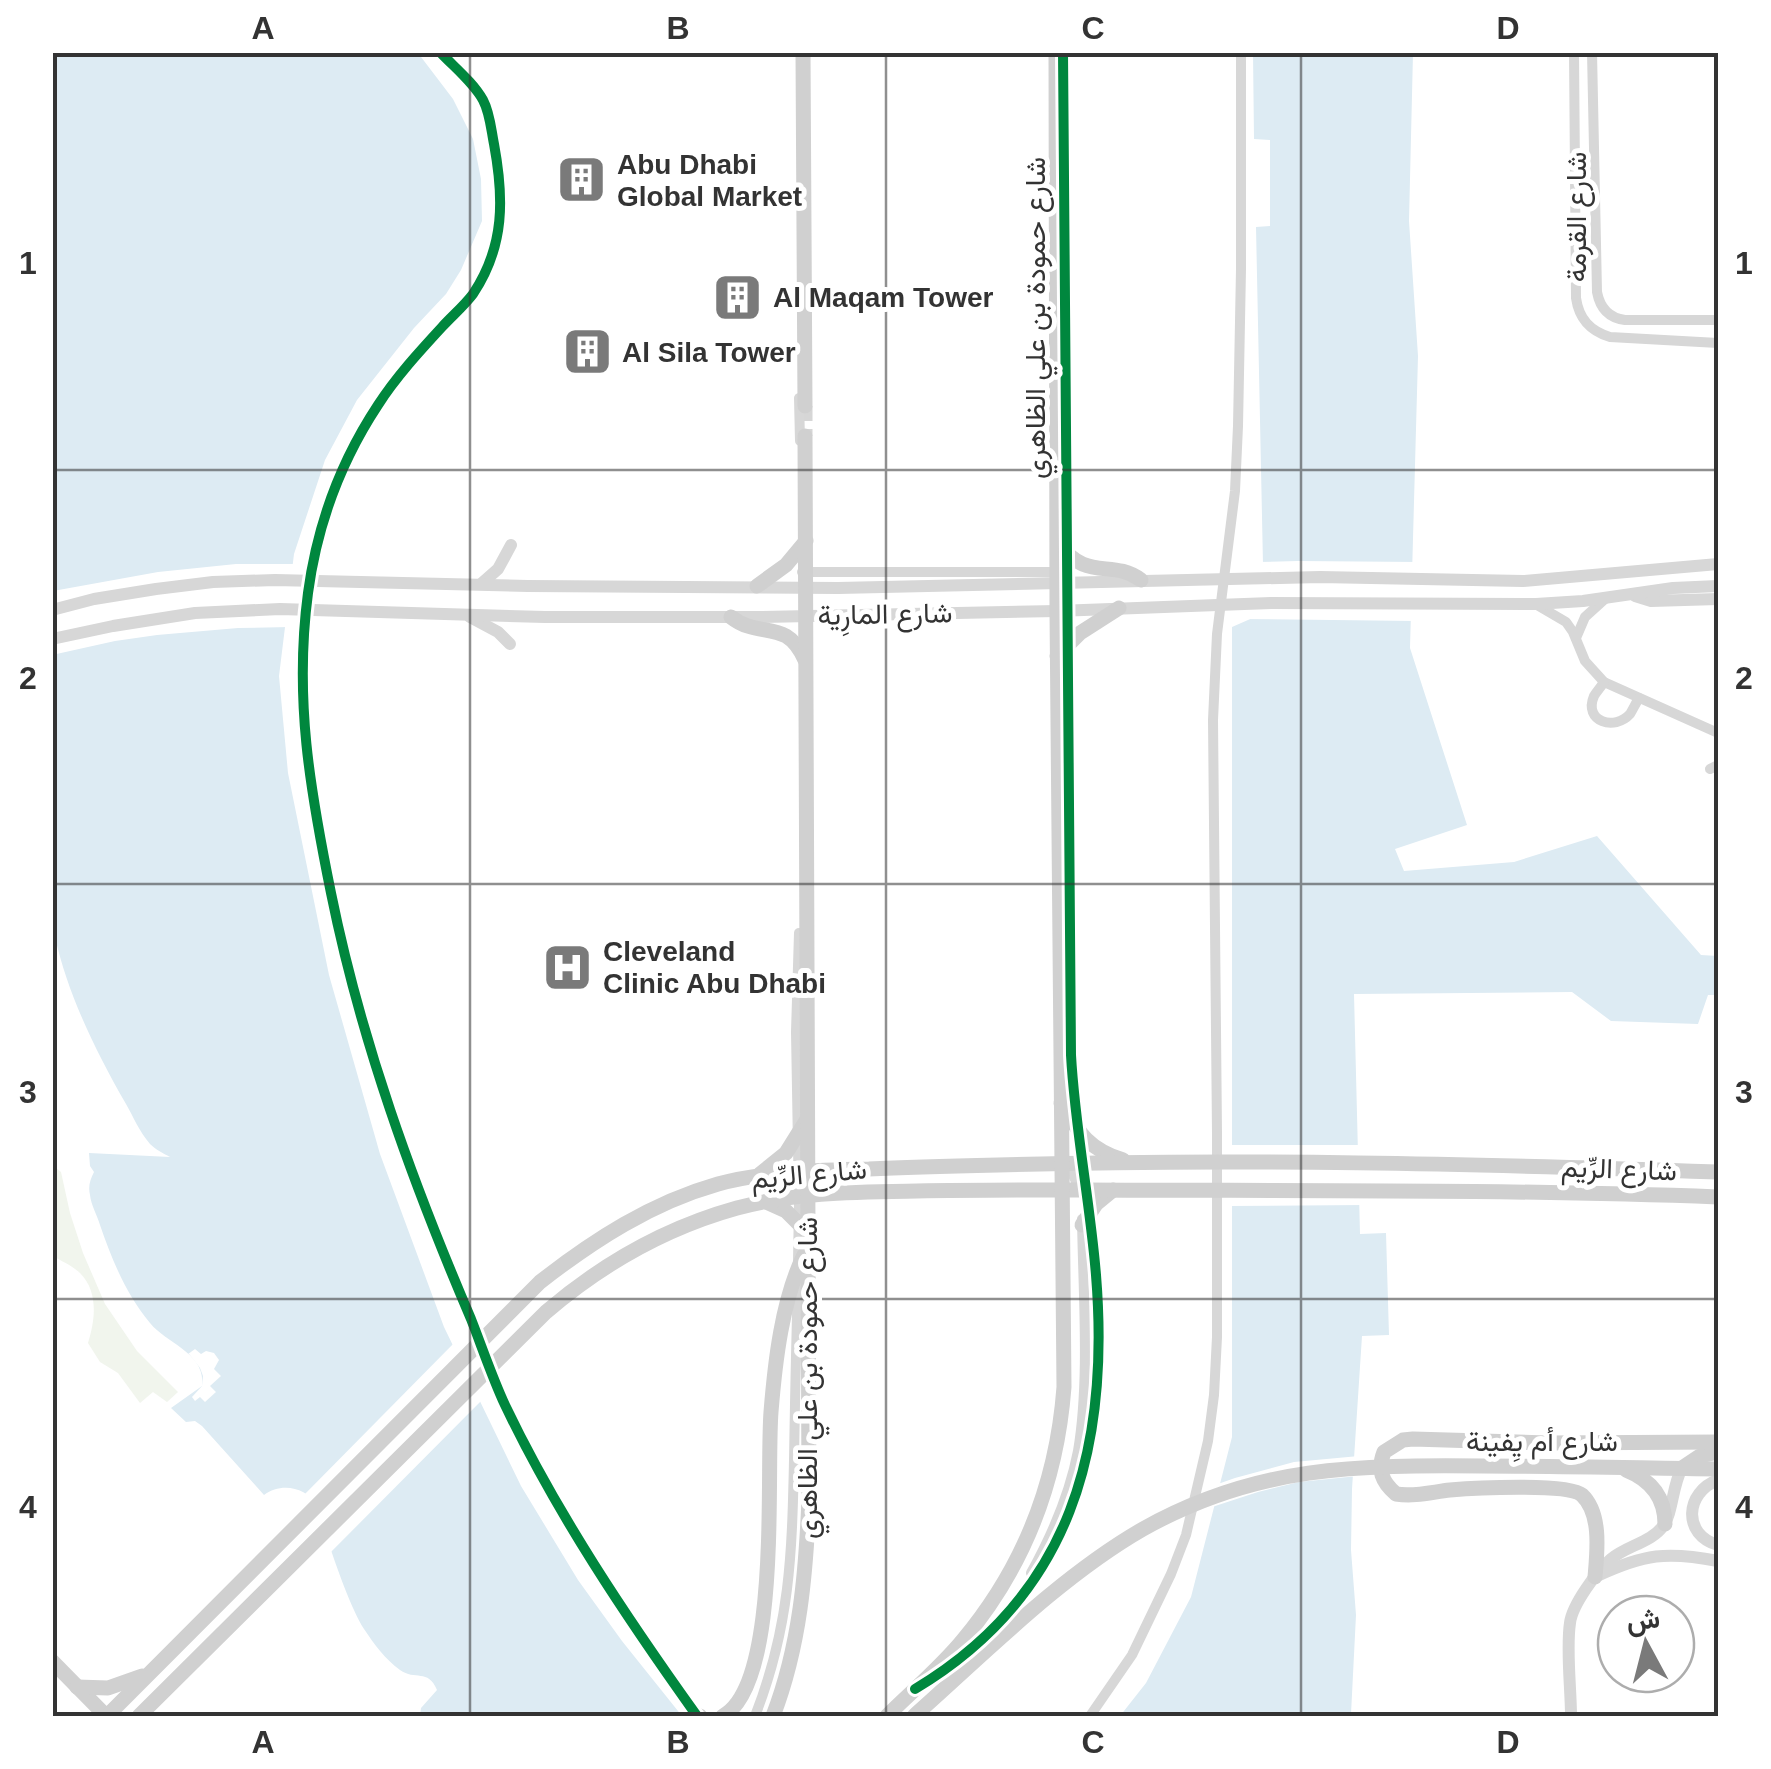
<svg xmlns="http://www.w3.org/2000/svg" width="1771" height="1769" font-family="Helvetica,Vazirmatn,sans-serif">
	<rect width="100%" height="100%" fill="#fff"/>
	<!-- green -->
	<path fill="#f1f5ed" d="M52,1165L61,1172L70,1213L83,1253L105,1304L137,1351L178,1392L167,1402L153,1392L140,1403L118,1373L100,1362L88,1343C95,1321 99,1292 80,1273C73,1266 61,1261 53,1256Z"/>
	<!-- water -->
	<g fill="#ddebf3">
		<path d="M52,53H418L453,99L473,139L481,179L482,221L461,270L446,294L414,328L357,400L325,460L294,554L279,676L288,773L329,975L380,1154L444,1327L521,1486L578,1580L622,1641L682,1716H420L421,1708L437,1690C428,1668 415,1681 400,1670C385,1659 374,1644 364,1629C352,1610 338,1571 331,1550C327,1535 325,1519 317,1505C306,1487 281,1482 264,1495L202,1426L195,1421L186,1422L171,1408L202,1386C206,1353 167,1344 150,1323C126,1294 112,1260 100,1225C97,1215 91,1205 90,1195C88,1186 90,1180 94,1172L90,1166L89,1153L170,1157C163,1153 156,1150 150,1144C139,1131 134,1118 126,1104C96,1052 68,995 55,937L53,935Z"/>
		<polygon points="1253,53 1413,53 1409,221 1418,356 1410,648 1467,825 1395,849 1404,871 1514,862 1597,836 1701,955 1718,956 1718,995 1708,995 1698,1024 1611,1021 1572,992 1354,994 1360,1234 1386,1233 1389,1335 1362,1336 1352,1489 1351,1550 1356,1615 1351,1714 1383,1716 1120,1716 1146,1683 1191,1597 1232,1437 1232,627 1264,613 1256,227 1270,226 1270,140 1254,139"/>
	</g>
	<!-- pier -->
	<g fill="#fff">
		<polygon points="1298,561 1418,562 1416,621 1239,619 1259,611 1258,562"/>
		<polygon points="236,564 297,564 290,627 238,628 157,635 115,641 52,655 53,591 158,572"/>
		<polygon points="1228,1145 1362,1145 1364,1205 1229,1206"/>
		<polygon points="456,1341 484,1398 328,1555 320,1524 312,1505 301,1498"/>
		<polygon points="195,1349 201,1354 206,1351 214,1353 219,1360 214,1369 221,1376 210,1386 216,1392 205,1402 200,1397 195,1401 192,1397 202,1386 203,1376 200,1368 189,1354 184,1357"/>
		<polygon points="1359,1456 1358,1476 1299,1482 1258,1492 1209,1508 1215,1485 1235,1478 1294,1462"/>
	</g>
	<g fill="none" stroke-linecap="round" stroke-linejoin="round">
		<!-- secondary-tunnel -->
		<polyline stroke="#d6d6d6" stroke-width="15" stroke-dasharray="15 8" stroke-linecap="butt" points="805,406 805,436"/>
		<!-- minor -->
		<g stroke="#d7d7d7" stroke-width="10">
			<path d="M440,52C454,67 473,82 483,100C490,113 491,129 494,144C504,198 505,246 473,294C464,306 452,316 442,327C419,352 396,377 378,405C341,461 317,526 308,593C294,698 310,790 331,893C361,1041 412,1181 471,1319C482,1347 492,1377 505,1405C557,1514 627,1618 697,1716"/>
			<path d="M1574,52L1576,298C1579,319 1590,331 1610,337L1718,343"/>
			<path d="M1592,52L1597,292C1600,308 1609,318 1625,320H1718"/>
			<polyline points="799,398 800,441"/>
			<polyline points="802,572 1060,572"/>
			<polyline points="1537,605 1566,622 1573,632 1585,661 1604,682 1718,733"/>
			<polyline points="1576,638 1585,617 1606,598"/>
			<path d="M1604,682C1601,687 1597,691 1594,696C1583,722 1615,731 1630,714C1632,711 1637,701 1639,698"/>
			<polyline points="1710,769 1718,765"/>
			<polyline points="1061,1163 1073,1175 1081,1192"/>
			<polyline points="798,1261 799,1204 796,1032 799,933"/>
			<path d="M1031,1573C1052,1535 1070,1493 1078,1451C1090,1380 1083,1292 1082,1219"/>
			<path d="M937,1675C1077,1578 1110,1436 1096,1274C1089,1201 1075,1128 1071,1055L1063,63"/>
			<path d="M755,1716C790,1627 792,1554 794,1460C795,1401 796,1342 798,1283"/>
			<polyline points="1090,1716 1132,1655 1171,1574 1186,1535 1208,1441 1214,1395 1217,1337 1217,1133 1213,720 1217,634 1235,491 1238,426 1241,269 1241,52"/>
		</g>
		<!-- tertiary -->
		<g stroke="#d7d7d7" stroke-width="12">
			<polyline points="481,584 498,569 511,545"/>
			<polyline points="1635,596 1651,601 1718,599"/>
			<polyline points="52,610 94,599 156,589 213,582 275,580 528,586 838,588 1320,577 1523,581 1718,564"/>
			<polyline points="470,617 498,632 510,644"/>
			<polyline points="52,639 113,626 195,613 280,609 545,617 760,617 1057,611 1271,603 1536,604 1583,601 1673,588 1718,586"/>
			<path d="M1718,1480C1685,1492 1682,1535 1718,1545"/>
			<path d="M1597,1576C1644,1554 1667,1551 1718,1561"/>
			<path d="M1571,1716C1571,1689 1566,1649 1570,1623C1572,1605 1597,1571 1611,1559C1626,1546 1652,1542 1663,1526C1673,1513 1672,1486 1682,1468"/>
		</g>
		<!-- secondary -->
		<g stroke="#d0d0d0" stroke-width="15">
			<polyline points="803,52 805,406"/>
			<path d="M1058,543C1088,583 1111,558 1141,580"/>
			<polyline points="757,586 786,565 806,541"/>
			<path d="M731,617C760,640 786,617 805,660"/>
			<polyline points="1057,656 1080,633 1119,608"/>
			<path d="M1061,1103C1079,1133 1088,1149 1123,1160"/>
			<polyline points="760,1174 786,1153 806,1121"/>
			<polyline points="766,1202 786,1211 808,1233"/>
			<polyline points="1082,1225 1096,1204 1113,1190"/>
			<polyline points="1682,1468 1700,1456 1718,1452"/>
			<path d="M1626,1470C1651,1480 1665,1497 1665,1524"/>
			<path d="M1595,1577C1597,1553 1602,1514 1582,1495C1568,1483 1472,1488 1450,1490C1432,1492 1415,1497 1396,1494C1382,1482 1377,1470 1384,1452L1403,1440L1413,1439L1547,1443L1718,1442"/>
			<polyline points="52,1661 106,1716"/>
			<polyline points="77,1687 108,1688 142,1676"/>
			<polyline points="696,1715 700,1716"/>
			<path d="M107,1716L540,1282C594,1240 651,1203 718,1184C767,1171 818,1170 869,1169C912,1167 955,1166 998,1165C1238,1158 1478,1164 1718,1172"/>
			<path d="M139,1716L546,1312C602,1264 665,1228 737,1208C796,1192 856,1192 917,1191C972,1190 1028,1190 1083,1190C1295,1191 1507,1189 1718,1197"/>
			<path d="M723,1716C781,1684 766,1474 771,1412C775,1362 782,1300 804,1255"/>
			<path d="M773,1716C800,1646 806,1573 809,1498L805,436"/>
			<path d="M887,1716C912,1691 940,1668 963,1640C1024,1567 1057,1481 1064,1387L1057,611L1056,52"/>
			<path d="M914,1716C985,1653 1061,1576 1143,1529C1257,1465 1357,1465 1483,1466C1561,1466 1640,1468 1718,1469"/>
		</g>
		<defs>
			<g id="cycleway">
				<path d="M440,52C454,67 473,82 483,100C490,113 491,129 494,144C504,198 505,246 473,294C464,306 452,316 442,327C419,352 396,377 378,405C341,461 317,526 308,593C294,698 310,790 331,893C361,1041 412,1181 471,1319C482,1347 492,1377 505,1405C557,1514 627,1618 697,1716"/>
				<path d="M915,1689C1072,1595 1110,1447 1096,1275C1090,1201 1075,1129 1071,1055L1063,52"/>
			</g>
		</defs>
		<!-- cycleway casing -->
		<use href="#cycleway" stroke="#fff" stroke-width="16"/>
		<!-- cycleway -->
		<use href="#cycleway" stroke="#00873e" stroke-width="10"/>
	</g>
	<!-- grid -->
	<path fill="none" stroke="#333" stroke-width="2.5" stroke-opacity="0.55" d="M470,52V1716M886,52V1716M1301,52V1716M52,470H1718M52,884H1718M52,1299H1718"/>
	<!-- icons -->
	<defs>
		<symbol id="building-square" viewBox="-11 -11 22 22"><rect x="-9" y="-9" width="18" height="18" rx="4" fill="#7a7a7a" stroke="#fff"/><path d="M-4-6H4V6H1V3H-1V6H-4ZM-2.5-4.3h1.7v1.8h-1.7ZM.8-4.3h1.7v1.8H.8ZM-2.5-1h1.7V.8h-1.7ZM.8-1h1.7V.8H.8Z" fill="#fff"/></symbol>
		<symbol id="hospital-square" viewBox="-11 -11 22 22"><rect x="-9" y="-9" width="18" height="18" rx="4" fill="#7a7a7a" stroke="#fff"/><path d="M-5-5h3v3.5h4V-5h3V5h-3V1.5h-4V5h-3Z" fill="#fff"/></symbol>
	</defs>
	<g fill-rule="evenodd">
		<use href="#building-square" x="554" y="152" width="55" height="55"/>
		<use href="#building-square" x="710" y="270" width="55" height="55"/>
		<use href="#building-square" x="560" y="324" width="55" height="55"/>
		<use href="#hospital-square" x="540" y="940" width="55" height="55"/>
	</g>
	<g text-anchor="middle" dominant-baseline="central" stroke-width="10" stroke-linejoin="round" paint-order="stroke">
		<!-- poi labels -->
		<g font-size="28" font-weight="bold" fill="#333" stroke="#fff" text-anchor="start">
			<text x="617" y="164">Abu Dhabi<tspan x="617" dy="32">Global Market</tspan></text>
			<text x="773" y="297">Al Maqam Tower</text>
			<text x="622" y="352">Al Sila Tower</text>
			<text x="603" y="951">Cleveland<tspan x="603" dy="32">Clinic Abu Dhabi</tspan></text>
		</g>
		<!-- street labels -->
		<g font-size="28" fill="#333" stroke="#fff">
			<text transform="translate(1576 217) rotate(-90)">شارع القرمة</text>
			<text transform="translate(1035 318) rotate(-90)">شارع حمودة بن علي الظاهري</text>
			<text transform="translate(885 614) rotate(-1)">شارع المارِية</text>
			<text transform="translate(1619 1169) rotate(2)">شارع الرِّيم</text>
			<text transform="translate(809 1174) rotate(-5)">شارع الرِّيم</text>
			<text transform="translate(807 1378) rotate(-90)">شارع حمودة بن علي الظاهري</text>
			<text x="1542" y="1441">شارع أم يِفينة</text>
		</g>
	</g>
	<!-- border -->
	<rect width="1771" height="1769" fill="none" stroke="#ffffff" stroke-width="110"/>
	<!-- north arrow -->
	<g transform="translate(1646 1644) rotate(353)"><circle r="48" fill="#ffffff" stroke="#adadad" stroke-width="2.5"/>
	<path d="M0-8L18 38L0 25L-18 38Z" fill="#7a7a7a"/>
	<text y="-15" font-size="28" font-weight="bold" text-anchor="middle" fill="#333333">ش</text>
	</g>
	<rect x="55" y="55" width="1661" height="1659" fill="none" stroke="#333" stroke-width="4"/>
	<g font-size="32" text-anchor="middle" font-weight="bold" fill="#333">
		<text x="263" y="39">A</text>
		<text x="678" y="39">B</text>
		<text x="1093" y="39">C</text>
		<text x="1508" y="39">D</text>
		<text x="28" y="274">1</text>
		<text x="1744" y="274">1</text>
		<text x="28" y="689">2</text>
		<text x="1744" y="689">2</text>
		<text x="28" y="1103">3</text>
		<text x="1744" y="1103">3</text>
		<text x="28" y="1518">4</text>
		<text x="1744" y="1518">4</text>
		<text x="263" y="1753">A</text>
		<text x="678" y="1753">B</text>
		<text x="1093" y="1753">C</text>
		<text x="1508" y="1753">D</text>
	</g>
</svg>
